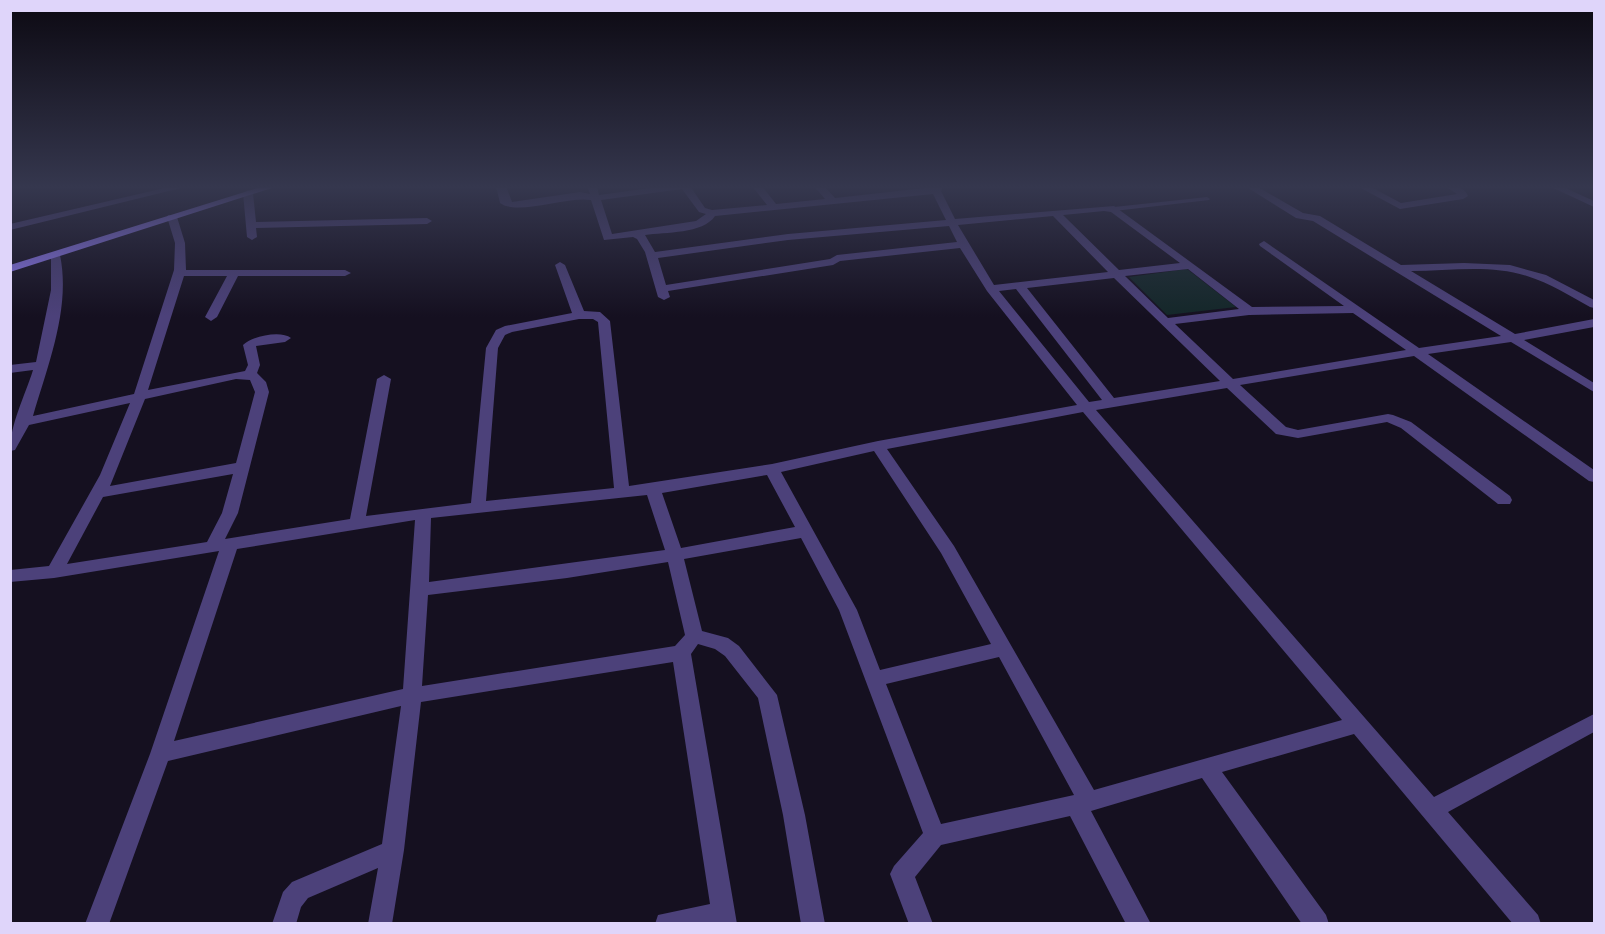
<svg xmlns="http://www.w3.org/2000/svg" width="1605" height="934" font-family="'Open Sans',sans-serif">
	<rect width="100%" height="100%" fill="#151020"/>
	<!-- green -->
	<polygon fill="#142729" points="1187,269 1236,307 1167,315 1129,277"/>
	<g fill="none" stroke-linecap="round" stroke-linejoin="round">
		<!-- service -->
		<polygon fill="#4c417a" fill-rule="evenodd" points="1207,197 1210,199 1209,200 1114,211 1111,209 1114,207"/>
		<!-- minor -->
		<g fill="#4c417a" fill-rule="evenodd">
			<polygon points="173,186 189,186 10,230 10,224"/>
			<path d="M496,186H506L512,202L580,192L590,194L587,186H597L599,195L665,186H690L705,208L712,210L767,205L752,186H762L776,204L825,199L814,186H824L835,198L943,186L941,191L955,219L1114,206L1252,307L1344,306L1260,246L1259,244L1264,241L1419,348L1501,336L1313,221L1296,218L1245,186H1256L1303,213L1320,216L1401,265L1464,263L1510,265L1546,275L1594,300V308L1590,307C1570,296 1550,283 1527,276C1491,264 1448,271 1411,271L1515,334L1594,319V327L1524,340L1594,383V392L1511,342L1428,354L1594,470V482L1589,481L1414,356L1240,385L1286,427L1298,430L1388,414L1393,415L1411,422L1510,496L1512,500L1510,504H1498L1401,428L1387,422L1298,438L1276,434L1227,388L1096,410L1434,797L1594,714V732L1448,812L1538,915L1541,924H1513L1354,734L1222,772L1326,915L1329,924H1302L1202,778L1091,811L1151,924H1126L1070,816L941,845L915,877L933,924H909L890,874L894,866L923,833L839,610L801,538L684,559L702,631L728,638L739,646L777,695L805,815L825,924H801L783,815L758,698L725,656L715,649L698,644L691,654L737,924H655L658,915L710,904L673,662L421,702L404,850L392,924H368L378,868L308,898L301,907L296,924H272L283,892L292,882L382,844L401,706L168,761L109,924H85L150,754L219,551L54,578L10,582V570L49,566L100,475L130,403L29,425L15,450L10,451C10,424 25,396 33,370L10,373V365L36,362L51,290V253L55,252L60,255C71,308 48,365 33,416L134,394L174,270L175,243L167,217L168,215L177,217L185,243L186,270H345L351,273L345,276H238L217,317L211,321L205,317L227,276H184L148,390L245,371L248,365L243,345C252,336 281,330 291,338L285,342L256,346L260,365L257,373L266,382L269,392L238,513L225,539L350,519L377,379L384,375L391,379L366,516L471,503L486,348L496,330L505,326L572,313L555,265L560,262L565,265L584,311L600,312L610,321L629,486L772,464L878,441L1077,405L987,291L960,248L840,261L833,265L668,291L670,297L664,300L658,297L645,252L637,239L633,237L604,240L591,200C568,196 517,216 500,203ZM682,189L699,212L706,214L696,221L612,234L601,200ZM933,194L946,220L788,234L655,252L645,235C665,232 703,234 715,216ZM1104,211L1111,212L1180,263L1119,270L1063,215ZM1053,216L1108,272L994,285L958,225ZM949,226L957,242L837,255L830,259L666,285L658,258L788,240ZM1188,269L1239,309L1168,318L1125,276ZM1114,278L1220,381L1114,398L1027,288ZM1016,289L1102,400L1089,402L999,291ZM1353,313L1406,350L1233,379L1175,324L1249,315ZM579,319H593L598,322L614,488L486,501L498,348L505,335L512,332ZM236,379L250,380L255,392L236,463L110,486L145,399ZM1083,412L1342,720L1094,790L954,546L887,449ZM874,451L941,553L991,644L880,670L857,610L781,472ZM233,474L222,513L207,542L67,564L103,497ZM767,475L795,527L681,548L662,493ZM647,495L665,550L429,582L431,518ZM415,520L403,689L174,741L237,549ZM668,562L685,635L675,646L422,686L428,595L567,578ZM999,657L1074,795L941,824L886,684Z"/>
			<path d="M1357,186H1369L1401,203L1457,194L1445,186C1455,186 1464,186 1468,196L1463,199L1400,209Z"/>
			<polygon points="1549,186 1561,186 1594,201 1594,207"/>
			<polygon points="248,190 253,193 256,222 427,218 432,221 427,224 256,228 257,237 252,240 247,237 243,193"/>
		</g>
		<!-- secondary -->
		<polygon fill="#8d77ee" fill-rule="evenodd" points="264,186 278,186 10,272 10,265"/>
	</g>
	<!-- sky -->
	<linearGradient id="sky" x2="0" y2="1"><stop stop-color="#0c0912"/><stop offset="0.59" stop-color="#35374e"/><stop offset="1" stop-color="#35374e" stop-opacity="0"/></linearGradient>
	<rect width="1605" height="317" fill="url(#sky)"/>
	<!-- border -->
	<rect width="1605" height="934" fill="none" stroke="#dfd5fa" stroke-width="24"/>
</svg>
